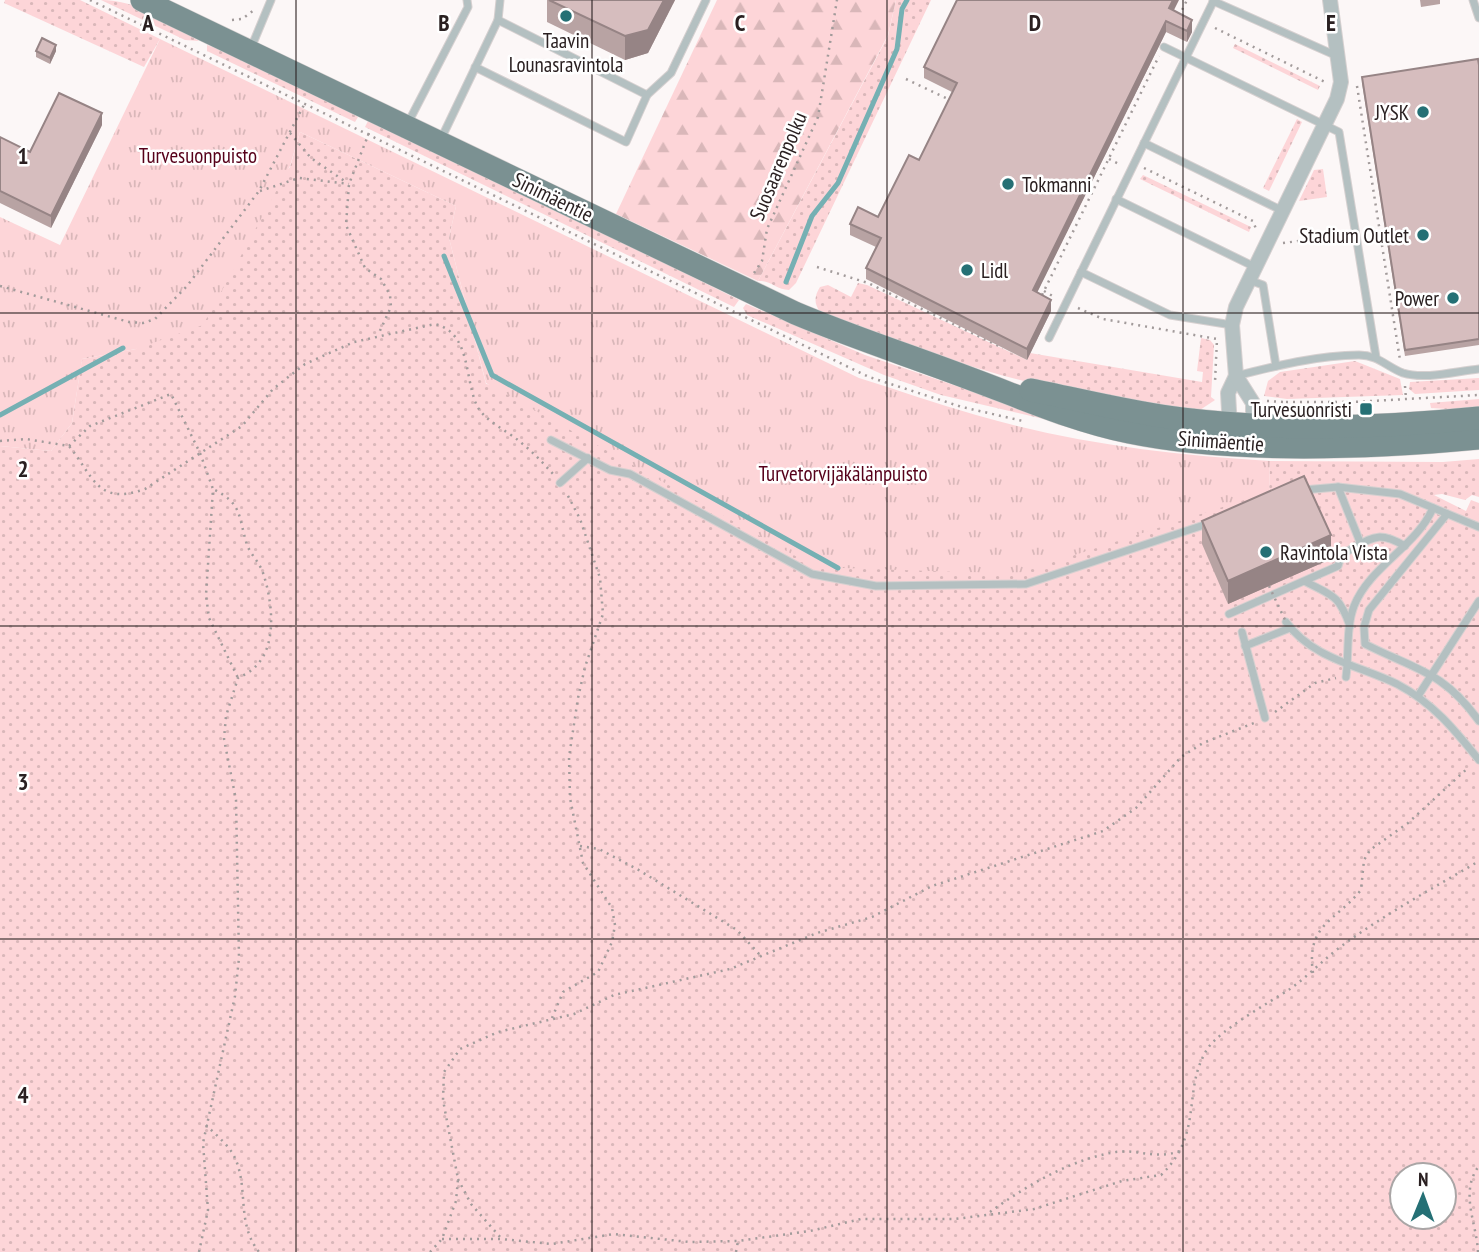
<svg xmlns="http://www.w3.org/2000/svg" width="1479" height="1252" font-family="'PT Sans Narrow',sans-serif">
	<defs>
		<pattern id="grass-dots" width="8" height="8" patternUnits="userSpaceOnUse" patternTransform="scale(1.75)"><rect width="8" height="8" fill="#fdd5d8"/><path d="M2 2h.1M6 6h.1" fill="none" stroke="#d9b7b9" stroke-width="1.8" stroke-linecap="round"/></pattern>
		<pattern id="forest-firs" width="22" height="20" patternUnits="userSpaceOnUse" patternTransform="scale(1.75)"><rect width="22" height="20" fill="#fdd5d8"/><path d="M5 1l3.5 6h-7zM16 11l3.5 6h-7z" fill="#d9b7b9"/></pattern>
		<pattern id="park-tufts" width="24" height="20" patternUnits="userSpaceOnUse" patternTransform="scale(1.75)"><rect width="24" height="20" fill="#fdd5d8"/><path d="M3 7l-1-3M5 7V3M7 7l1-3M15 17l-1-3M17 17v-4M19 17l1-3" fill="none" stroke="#d9b7b9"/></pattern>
	</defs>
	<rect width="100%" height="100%" fill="#fcf7f7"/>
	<!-- grass -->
	<g fill="url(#grass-dots)" fill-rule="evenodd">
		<polygon points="5,0 80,0 160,39 144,67 4,3"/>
		<path d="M101,0C138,0 168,22 199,41L185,40Z"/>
		<path d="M896,0H931L796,283L789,290C777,290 770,280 758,281L888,36Z"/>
		<polygon points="1235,44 1320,86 1318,90 1233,48"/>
		<path d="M207,45C261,63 309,88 358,117L355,122L207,51Z"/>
		<polygon points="1297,119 1302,122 1269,191 1263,188"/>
		<polygon points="368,121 424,143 739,300 734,307 365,127"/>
		<path d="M300,132L456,206L449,238L486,384L1269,492L1270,461L1443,462L1479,459V497L1472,495L1465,500L1442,494L1434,495L1466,511L1471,500L1479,503V1252H0V446L51,451L72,423L82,359L136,349L290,167ZM1402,1175H1444V1217H1402Z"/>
		<polygon points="1323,169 1327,197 1299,201 1314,170"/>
		<polygon points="1143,175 1251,227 1249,232 1140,179"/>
		<path d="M858,283L867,285L1027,360L1030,353L1202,382L1203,372L1197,371L1201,338L1210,340L1214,345L1211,397L1215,400L1197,412C1126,402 1055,391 987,371C930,355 875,333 820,312C814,303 814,297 820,287L828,285L851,297Z"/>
		<polygon points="746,304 865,355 1078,427 941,395 884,375 747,315 743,308"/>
		<polygon points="1355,361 1400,379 1403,395 1287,399 1264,396 1268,381 1280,372"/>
		<polygon points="1479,378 1479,390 1415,394 1409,389 1410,382"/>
		<polygon points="1479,399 1479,411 1431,408 1430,403"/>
		<polygon points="1353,406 1353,413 1318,421 1295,421 1296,408"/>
	</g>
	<!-- forest -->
	<polygon fill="url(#forest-firs)" points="717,0 896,0 888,35 758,281 616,214"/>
	<!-- park -->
	<path fill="url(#park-tufts)" d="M160,39L859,378C898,390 937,404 976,415C1072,443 1171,455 1270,461L1269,492L1016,574L815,567L486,383L449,238L456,206L300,132L290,166L203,325L136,349L82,359L72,423L51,451L0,446V217L60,245Z"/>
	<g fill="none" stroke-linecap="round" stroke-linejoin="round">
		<!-- stream -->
		<g stroke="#75b0b3" stroke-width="5">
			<polyline points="444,256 492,375 838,568"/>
			<polyline points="786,282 812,216 838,183 897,49 902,9 907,0"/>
			<polyline points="0,415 123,348"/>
		</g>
		<defs>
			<g id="lane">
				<polyline points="1473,0 1479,18"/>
				<polyline points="1213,1 1337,56"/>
				<polyline points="498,20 500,0"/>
				<polyline points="1164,47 1339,132 1376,357"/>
				<polyline points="251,48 271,0"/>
				<polyline points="647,95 671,73 706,0"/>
				<polyline points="408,123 468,7 467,0"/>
				<polyline points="441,139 498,20 647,95 626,142 475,67"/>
				<polyline points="1144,143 1283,211"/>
				<polyline points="1116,199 1255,267"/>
				<polyline points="1081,272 1170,315 1232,325"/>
				<polyline points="1249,280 1263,285 1276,366"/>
				<polyline points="1049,338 1214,0"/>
				<path d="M1236,376C1275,366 1319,355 1359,355C1378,355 1387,367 1403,373C1425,380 1457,371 1479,369"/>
				<polyline points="551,440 610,470 630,474 812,574 876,586 1026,584 1210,523"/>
				<polyline points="560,483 588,458"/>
				<polyline points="1303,490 1338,487"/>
				<path d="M1447,514L1369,610L1364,627L1365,644C1416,670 1443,671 1479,721"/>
				<polyline points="1360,542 1338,487 1400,494 1479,527"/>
				<path d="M1306,582C1333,596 1339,595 1350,626"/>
				<path d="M1229,614L1338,566L1342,554C1372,539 1375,529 1405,546"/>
				<path d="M1286,622C1313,659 1358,665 1397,684C1433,703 1454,729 1479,760"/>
				<polyline points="1242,632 1265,718"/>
				<polyline points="1245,646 1290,628"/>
				<path d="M1346,677C1349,654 1346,627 1354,606C1370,566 1416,547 1433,508"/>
				<polyline points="1418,696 1479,601"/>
			</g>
			<g id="street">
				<polyline points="1230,428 1228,393 1236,376"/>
				<polyline points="1248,431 1253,425 1253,403 1236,376 1232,325 1236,307 1337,99 1341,82 1330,0"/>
			</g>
			<g id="primary">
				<path d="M142,0L795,313C854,338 914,357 974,380C1025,399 1075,421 1129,432C1236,454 1371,448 1479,438"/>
				<path d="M1031,390C1081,400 1131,413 1182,419C1280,431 1381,428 1479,418"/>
			</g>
		</defs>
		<!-- lane casing -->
		<use href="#lane" stroke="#d6d0d0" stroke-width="9"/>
		<!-- street casing -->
		<use href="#street" stroke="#d6d0d0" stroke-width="16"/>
		<!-- primary casing -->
		<use href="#primary" stroke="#d6d0d0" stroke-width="24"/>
		<!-- path -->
		<g stroke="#a29b9b" stroke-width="2.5" stroke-dasharray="2 5" stroke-linecap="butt">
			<polyline points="90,0 869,377 962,407 1023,421"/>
			<polyline points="1179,16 1187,0"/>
			<polyline points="232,20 242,19 254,10"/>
			<polyline points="1215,28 1325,82"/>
			<polyline points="906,79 950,100"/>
			<polyline points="1357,86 1400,360"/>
			<polyline points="290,133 311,158 346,182"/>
			<polyline points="369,133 349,184 346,225 365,268 381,279 390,295 391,307 378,335"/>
			<polyline points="1109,159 1121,165"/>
			<polyline points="1144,168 1253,221 1256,229"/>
			<polyline points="260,191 299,178 349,184"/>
			<polyline points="1366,232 1379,230"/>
			<polyline points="1283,243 1346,235"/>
			<polyline points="817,267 868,283 1003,348"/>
			<polyline points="754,273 762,261 767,229 818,117 837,0"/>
			<polyline points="0,286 129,322 143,323 155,319 187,286 259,191 305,103"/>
			<polyline points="1044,291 1056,298"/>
			<polyline points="1042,295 1159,56"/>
			<polyline points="1078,308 1103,319 1217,339 1215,382"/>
			<polyline points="1405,386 1406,399"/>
			<polyline points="1267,401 1285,402"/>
			<polyline points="1285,408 1285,402 1353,402 1479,395"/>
			<path d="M0,441L26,439L69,446C94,477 97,506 145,489L242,426L273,389L305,364L354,342L435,324C471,333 464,377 477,406C485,421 506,430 519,441C532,451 543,463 554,475"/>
			<polyline points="69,446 90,426 171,394 200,453 213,489 206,595 209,618 238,678"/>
			<polyline points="1275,712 1315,683 1336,678"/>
			<polyline points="580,846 599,849 637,869 737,930 760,955"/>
			<path d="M1313,973C1306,924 1335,922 1361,890L1364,860L1370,850L1408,823L1469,767"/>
			<polyline points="552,1018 563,992 598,972 612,942 615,925 612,908 583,863 570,798 569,757 578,698 585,667 603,614 600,578 580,519 566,492"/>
			<path d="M206,1125C216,1135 229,1145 235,1158C249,1189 236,1223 259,1252"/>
			<polyline points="458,1179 471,1204 501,1238"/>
			<path d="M990,1212C1026,1186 1071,1159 1116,1152C1140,1149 1155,1160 1180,1151"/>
			<path d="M442,1239H501L552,1244L614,1234L689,1242L738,1241L810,1231L861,1219H955L1034,1209L1122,1181L1161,1175C1205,1133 1181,1089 1208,1048C1220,1030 1270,1002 1290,989C1308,976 1322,961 1339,948C1383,915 1432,889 1479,861"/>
			<path d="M199,1252L208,1210L203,1143L235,996L239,958L236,800L224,739L226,716L238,678C244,675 252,671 256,666C278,644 272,599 263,573C260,563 251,555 247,545C238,516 243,504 213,489"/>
			<polyline points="430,1252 442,1239 456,1201 458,1179 443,1100 444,1072 460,1049 498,1032 574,1014 614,995 730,969 817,933 872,917 932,886 1103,831 1136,808 1181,757 1203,743 1254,723"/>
			<polyline points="736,1252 738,1241"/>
			<path d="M1478,1252C1477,1224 1459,1192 1479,1166"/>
		</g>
		<!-- lane -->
		<use href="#lane" stroke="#b4c0c1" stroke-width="7"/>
		<!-- street -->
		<use href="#street" stroke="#b4c0c1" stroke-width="14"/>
		<!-- primary -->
		<use href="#primary" stroke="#7b9192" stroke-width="23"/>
		<!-- path-bridge -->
		<polyline stroke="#a29b9b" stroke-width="2.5" stroke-dasharray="2 5" stroke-linecap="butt" points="1269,586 1286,622"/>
	</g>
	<!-- wall -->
	<g fill="#b8a3a3">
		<polygon points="547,0 675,0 648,53 625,60 547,22"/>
		<polygon points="1420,0 1440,0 1440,4 1421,7"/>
		<polygon points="1173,11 1192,32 1187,42 1166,32 1037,292 1051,311 1027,360 866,279 866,268 876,247 850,235 850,224 878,217 919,160 952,92 924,78 924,67"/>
		<polygon points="36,51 56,51 50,64 36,57"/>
		<polygon points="1479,65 1479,345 1405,356 1362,83 1362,77"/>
		<polygon points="102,125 51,228 0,203 0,137 30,152"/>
		<polygon points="1202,521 1331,559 1228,604 1202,544"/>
	</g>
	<!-- shaded-wall -->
	<g fill="#968485">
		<polygon points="664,0 675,0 648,53 625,60 625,36"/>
		<polygon points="1173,0 1179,0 1169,20 1169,8"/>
		<polygon points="1192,20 1192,32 1187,42 1187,31"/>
		<polygon points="1166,21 1166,32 1033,301 1033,290"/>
		<polygon points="56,45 56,51 50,64 50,58"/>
		<polygon points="102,113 102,125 51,228 51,216"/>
		<polygon points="1051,300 1051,311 1027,360 1027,349"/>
		<polygon points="1331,535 1331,559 1228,604 1228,581"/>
	</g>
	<!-- building -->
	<g fill="#d6bdbe" stroke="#968485" stroke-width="2">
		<polygon points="549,0 664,0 648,30 625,36"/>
		<polygon points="957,0 1173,0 1169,8 1192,20 1187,31 1166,21 1033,290 1051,300 1027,349 866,268 881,238 850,224 858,207 878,217 909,155 919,160 957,83 924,67"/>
		<polygon points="42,38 56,45 50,58 36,51"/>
		<polygon points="1478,59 1479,65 1479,339 1405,350 1362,77"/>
		<polygon points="59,93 102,113 51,216 0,191 0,137 30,152"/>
		<polygon points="1304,476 1331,535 1228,581 1202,521"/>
	</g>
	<!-- grid -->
	<path fill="none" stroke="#2a2021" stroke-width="2" stroke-opacity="0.55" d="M296,0V1252M592,0V1252M887,0V1252M1183,0V1252M0,313H1479M0,626H1479M0,939H1479"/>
	<!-- markers -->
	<g fill="#257075" stroke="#fff" stroke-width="2.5">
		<circle cx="566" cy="16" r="7"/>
		<circle cx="1423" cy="112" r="7"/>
		<circle cx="1008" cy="184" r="7"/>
		<circle cx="1423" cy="235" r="7"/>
		<circle cx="967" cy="270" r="7"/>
		<circle cx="1453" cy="298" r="7"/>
		<rect x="1359" y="402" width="14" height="14" rx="3.5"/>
		<circle cx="1266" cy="552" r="7"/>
	</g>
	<g text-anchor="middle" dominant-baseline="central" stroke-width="5" stroke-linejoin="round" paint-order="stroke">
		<!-- poi labels -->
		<g font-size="21" fill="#2a2021" stroke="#fff" text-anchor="end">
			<text x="566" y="40" text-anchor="middle">Taavin<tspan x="566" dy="24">Lounasravintola</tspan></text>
			<text x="1409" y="112">JYSK</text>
			<text x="1022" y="184" text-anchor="start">Tokmanni</text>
			<text x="1409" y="235">Stadium Outlet</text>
			<text x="981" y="270" text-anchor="start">Lidl</text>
			<text x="1439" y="298">Power</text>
			<text x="1352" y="409">Turvesuonristi</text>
			<text x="1280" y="552" text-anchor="start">Ravintola Vista</text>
		</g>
		<!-- park labels -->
		<g font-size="21" fill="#56011a" stroke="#fff">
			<text x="198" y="155">Turvesuonpuisto</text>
			<text x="843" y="473">Turvetorvijäkälänpuisto</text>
		</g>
		<!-- street labels -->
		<g font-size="21" fill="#2a2021" stroke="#fff">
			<text transform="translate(778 166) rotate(-67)">Suosaarenpolku</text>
			<text transform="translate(553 197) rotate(26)">Sinimäentie</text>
			<text transform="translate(1221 441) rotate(4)">Sinimäentie</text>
		</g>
	</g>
	<g font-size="23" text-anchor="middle" font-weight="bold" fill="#2a2021" stroke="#fff" stroke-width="5" stroke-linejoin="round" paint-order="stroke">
		<text x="148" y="31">A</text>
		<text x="444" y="31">B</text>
		<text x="740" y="31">C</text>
		<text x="1035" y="31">D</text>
		<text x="1331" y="31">E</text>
		<text x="23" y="164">1</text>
		<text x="23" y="477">2</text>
		<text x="23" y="790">3</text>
		<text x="23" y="1103">4</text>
	</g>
	<!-- north arrow -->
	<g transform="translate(1423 1196) rotate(1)"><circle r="33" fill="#ffffff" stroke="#aaa6a6" stroke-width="2"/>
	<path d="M0-5L12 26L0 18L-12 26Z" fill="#257075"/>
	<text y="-10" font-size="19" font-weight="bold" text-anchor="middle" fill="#2a2021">N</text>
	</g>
</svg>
